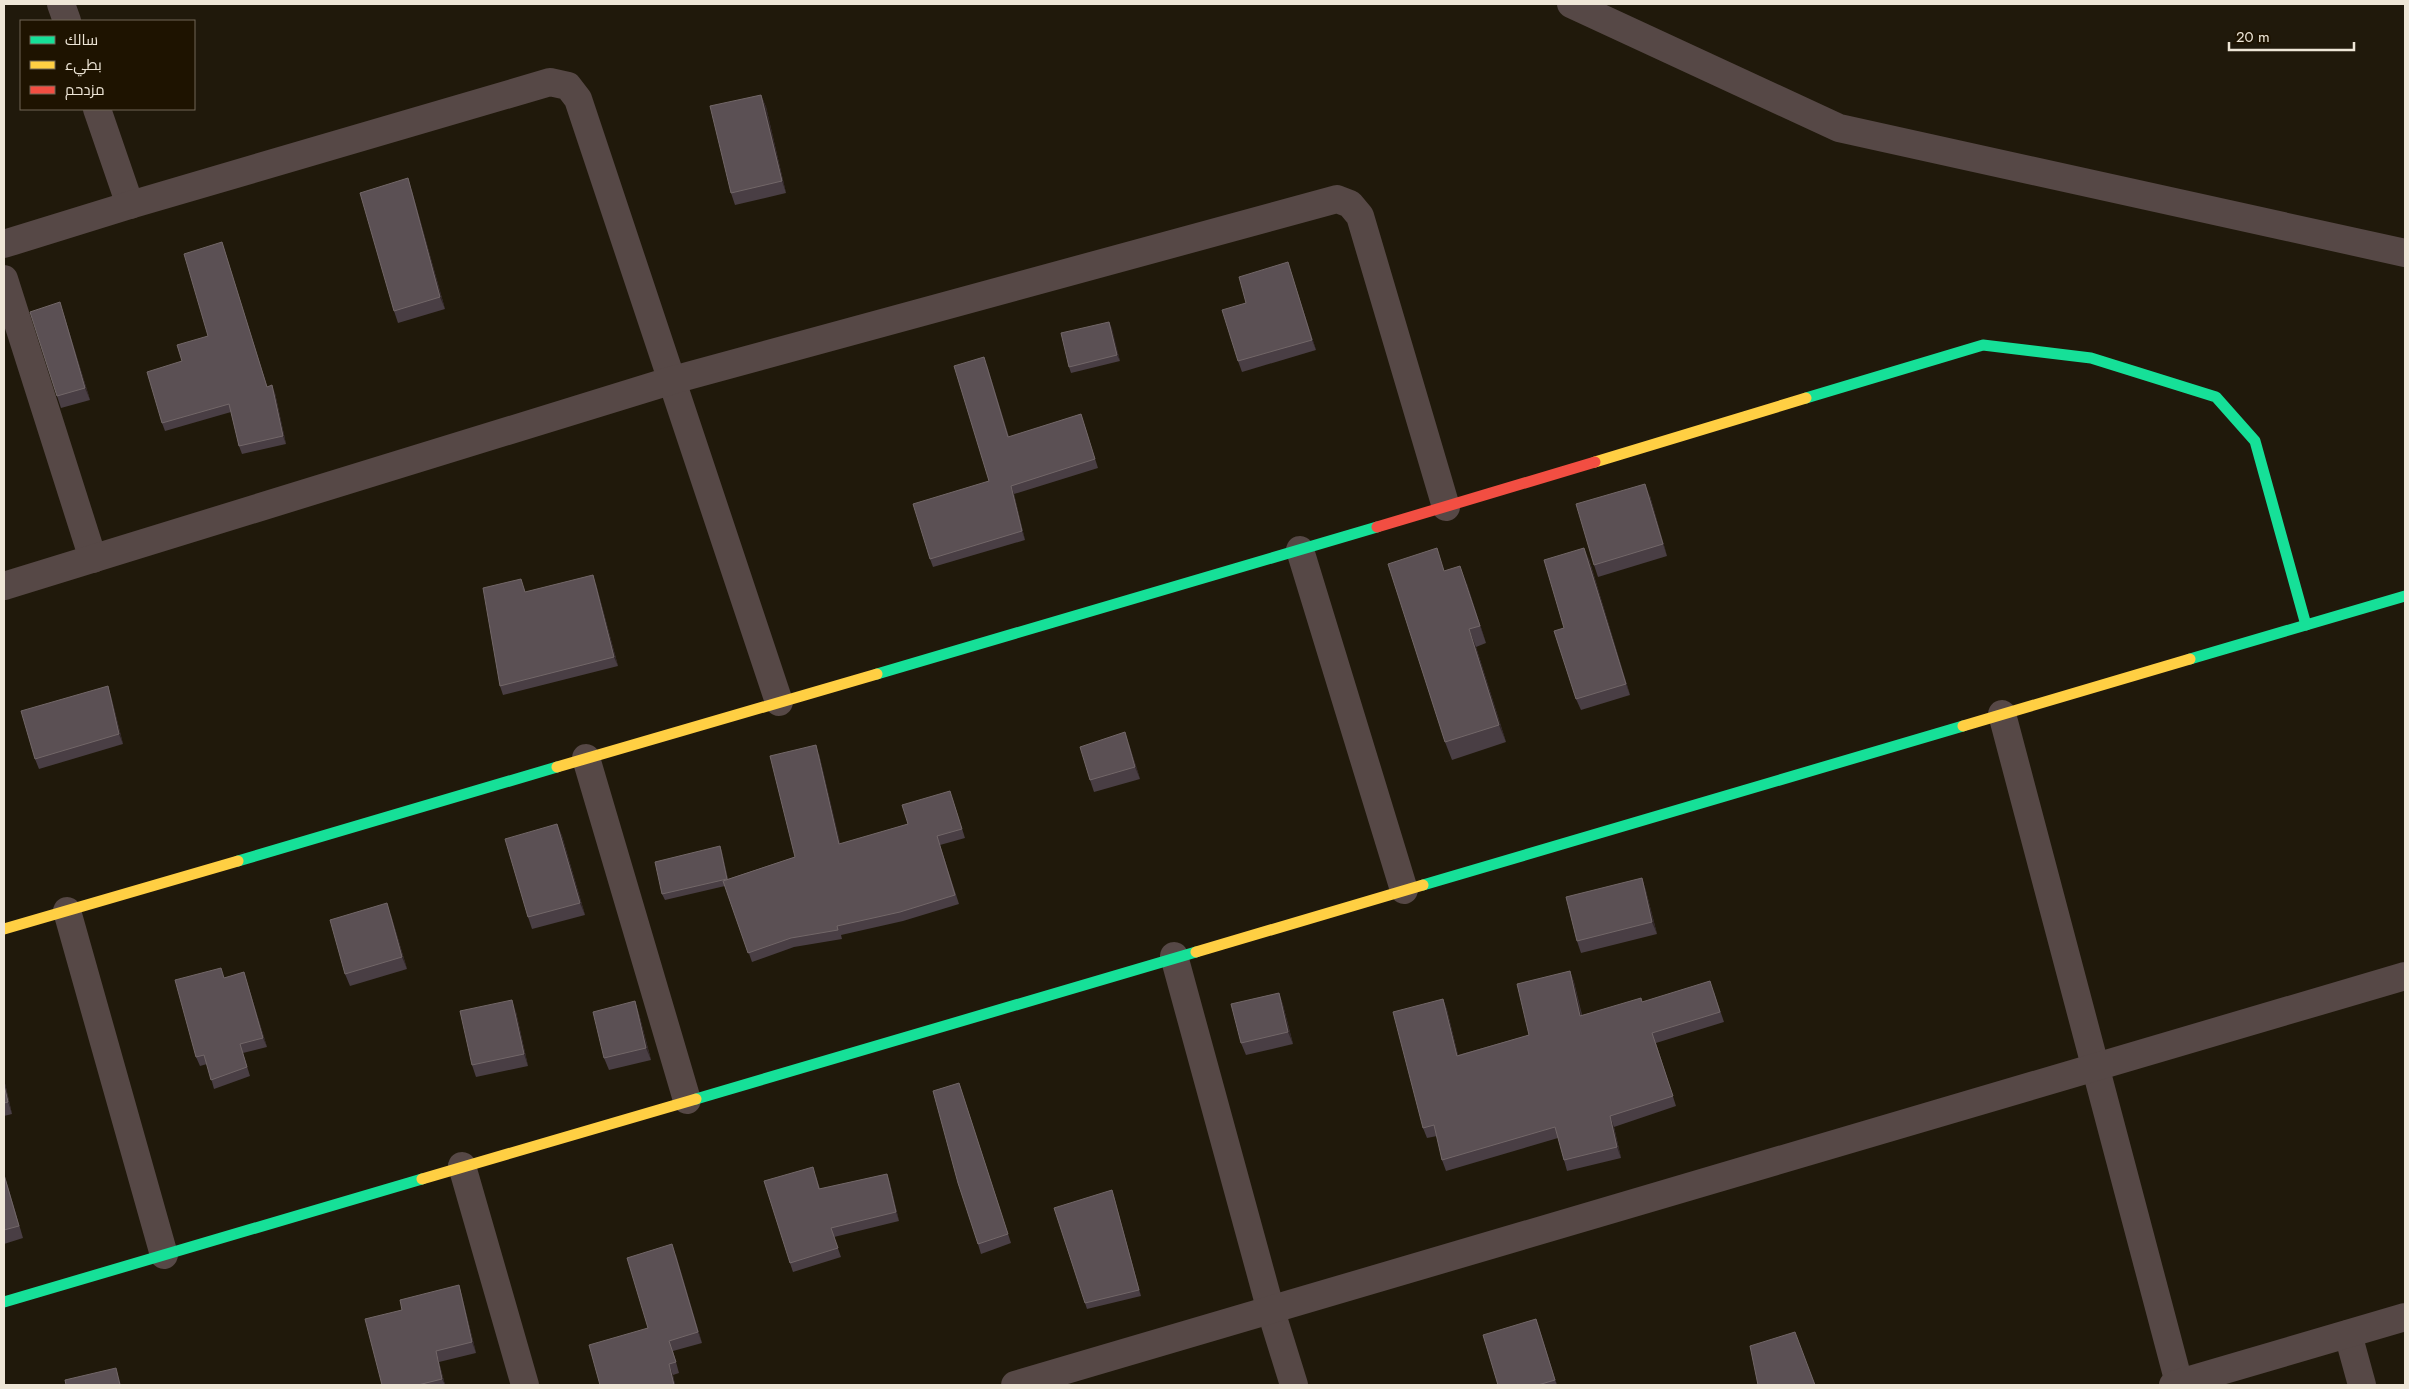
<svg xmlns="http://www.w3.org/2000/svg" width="2409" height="1389" font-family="Jost,Cairo,sans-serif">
	<rect width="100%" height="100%" fill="#20190b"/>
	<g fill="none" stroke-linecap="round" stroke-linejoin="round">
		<!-- street -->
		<g stroke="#564846" stroke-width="28">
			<polyline points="61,4 67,21"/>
			<polyline points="1571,4 1839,128 2405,253"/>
			<polyline points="97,109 130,205"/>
			<polyline points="4,244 130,205 550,82 568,86 578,99 779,702"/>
			<polyline points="4,279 93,559"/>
			<polyline points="1300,550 1404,890"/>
			<polyline points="4,586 673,380 1337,199 1350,204 1360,216 1446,507"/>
			<polyline points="2002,714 2179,1383"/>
			<polyline points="586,758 687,1100"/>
			<polyline points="67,911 164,1255"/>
			<polyline points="1174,956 1271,1311 1294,1385"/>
			<polyline points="462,1166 525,1385"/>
			<polyline points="2348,1334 2362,1385"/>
			<polyline points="1015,1385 2405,976"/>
			<polyline points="2173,1385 2405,1317"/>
		</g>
		<!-- fast -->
		<g stroke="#16e098" stroke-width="11">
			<polyline points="1806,398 1983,345 2091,358 2216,397 2255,441 2306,625"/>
			<polyline points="2190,659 2405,596"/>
			<polyline points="877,674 1377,527"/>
			<polyline points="238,861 557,767"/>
			<polyline points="1423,885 1963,726"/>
			<polyline points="696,1099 1196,952"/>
			<polyline points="4,1302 422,1179"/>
		</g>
		<!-- slow -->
		<g stroke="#ffcf43" stroke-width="11">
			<polyline points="1595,462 1806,398"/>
			<polyline points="1963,726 2190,659"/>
			<polyline points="557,767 877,674"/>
			<polyline points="4,929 238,861"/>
			<polyline points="1196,952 1423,885"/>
			<polyline points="422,1179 696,1099"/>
		</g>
		<!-- jam -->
		<polyline stroke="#f24e42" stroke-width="11" points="1377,527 1595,462"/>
	</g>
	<!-- wall -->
	<g fill="#493e44">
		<polygon points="761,95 766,107 786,193 735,205 731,193"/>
		<polygon points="412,191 445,309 398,323 394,311"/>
		<polygon points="222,242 267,386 275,393 286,444 242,454 239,446 231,412 165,431 162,423 182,361 208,336"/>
		<polygon points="1291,272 1316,350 1242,372 1238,361 1246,303"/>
		<polygon points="64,315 90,400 61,408 57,396"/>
		<polygon points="1109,322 1120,361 1071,373 1069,367"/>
		<polygon points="987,365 1009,437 1081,414 1098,468 1014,494 1025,540 933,567 930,559 989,481"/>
		<polygon points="1650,496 1667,556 1598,577 1594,565"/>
		<polygon points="1589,559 1630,695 1581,710 1576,699 1564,628"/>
		<polygon points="1445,571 1467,584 1486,643 1476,647 1506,742 1452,760 1445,742"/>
		<polygon points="596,584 618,666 503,695 500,686 524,588 525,592"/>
		<polygon points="108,686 111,696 123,744 39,769 35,759"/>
		<polygon points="1129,744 1140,779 1094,792 1090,780"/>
		<polygon points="819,754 840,844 908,824 953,800 965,838 940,845 959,904 903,921 841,935 842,939 794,947 752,962 725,886 665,900 662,894 720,846 722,852 728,879 795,857"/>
		<polygon points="557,824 562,836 585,915 532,929 528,917"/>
		<polygon points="1642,878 1646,891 1657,934 1581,953 1577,941"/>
		<polygon points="391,915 407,969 350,986 345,974"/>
		<polygon points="1570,971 1574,982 1582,1015 1642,1002 1714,992 1724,1022 1656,1043 1676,1106 1614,1127 1621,1158 1567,1171 1558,1138 1446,1171 1442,1160 1437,1136 1427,1138 1423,1128 1443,999 1447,1010 1458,1055 1529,1035"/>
		<polygon points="244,972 267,1047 243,1053 250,1076 214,1089 207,1064 200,1066 196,1057 224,978"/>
		<polygon points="1279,993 1283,1005 1293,1044 1246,1055 1241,1043"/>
		<polygon points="635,1001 639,1014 651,1060 609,1070 604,1058"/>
		<polygon points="516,1012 528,1066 476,1077 472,1065"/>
		<polygon points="4,1079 12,1114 4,1116"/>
		<polygon points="959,1083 1011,1243 981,1254 978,1244"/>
		<polygon points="4,1173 23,1238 4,1244"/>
		<polygon points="887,1174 890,1183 899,1221 834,1237 841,1257 793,1272 790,1263 816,1176 820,1189"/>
		<polygon points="1112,1190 1141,1296 1087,1309 1085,1303"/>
		<polygon points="676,1255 702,1343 673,1351 679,1373 673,1375 675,1385 600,1385 648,1328"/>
		<polygon points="459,1285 462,1296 476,1353 439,1362 445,1385 382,1385 402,1310"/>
		<polygon points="1536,1319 1557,1385 1498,1385"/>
	</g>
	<!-- shaded-wall -->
	<g fill="#312727">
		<polygon points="761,95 766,107 786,193 782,181"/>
		<polygon points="408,178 412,191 445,309 440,297"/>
		<polygon points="1288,262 1291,272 1316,350 1312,340"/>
		<polygon points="60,302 64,315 90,400 85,388"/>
		<polygon points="1109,322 1112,328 1120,361 1117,355"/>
		<polygon points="984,357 987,365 1011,446 1008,437"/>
		<polygon points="272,385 275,393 286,444 283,436"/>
		<polygon points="1645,484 1650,496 1667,556 1663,544"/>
		<polygon points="1011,486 1014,494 1025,540 1022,531"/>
		<polygon points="1584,548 1589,559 1630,695 1626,684"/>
		<polygon points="1460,566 1467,584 1486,643 1480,626"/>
		<polygon points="593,575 596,584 618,666 614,657"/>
		<polygon points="1469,629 1476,647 1506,742 1499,725"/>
		<polygon points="108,686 111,696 123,744 119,734"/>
		<polygon points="1125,732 1129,744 1140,779 1135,767"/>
		<polygon points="816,745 819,754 843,854 839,844"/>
		<polygon points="557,824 562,836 585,915 580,903"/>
		<polygon points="720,846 722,852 729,885 727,879"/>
		<polygon points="1642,878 1646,891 1657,934 1652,922"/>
		<polygon points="387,903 391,915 407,969 402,957"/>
		<polygon points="1570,971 1574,982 1584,1027 1580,1016"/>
		<polygon points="244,972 247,982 267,1047 263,1038"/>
		<polygon points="1279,993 1283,1005 1293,1044 1288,1032"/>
		<polygon points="1443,999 1447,1010 1461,1067 1457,1056"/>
		<polygon points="512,1000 516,1012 528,1066 524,1054"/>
		<polygon points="635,1001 639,1014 651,1060 646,1048"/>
		<polygon points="4,1079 12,1114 8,1102 4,1085"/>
		<polygon points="1610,1116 1614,1127 1621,1158 1617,1147"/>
		<polygon points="887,1174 890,1183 899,1221 896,1212"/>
		<polygon points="1112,1190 1114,1196 1141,1296 1139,1290"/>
		<polygon points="672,1244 676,1255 702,1343 698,1332"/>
		<polygon points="459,1285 462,1296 476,1353 472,1342"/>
		<polygon points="1536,1319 1540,1330 1557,1385 1555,1380"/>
		<polygon points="436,1351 439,1362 445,1385 442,1379"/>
		<polygon points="669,1364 673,1375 675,1385 674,1385"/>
		<polygon points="116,1368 119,1378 121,1385 120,1385"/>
	</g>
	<!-- building -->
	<g fill="#5b5054" stroke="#726768">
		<polygon points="761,95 782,181 731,193 710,106"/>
		<polygon points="408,178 440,297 394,311 360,193"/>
		<polygon points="222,242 267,387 272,385 283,436 239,446 229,404 162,423 147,372 182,361 177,345 208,336 184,254"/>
		<polygon points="1288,262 1312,340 1238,361 1222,310 1246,303 1239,277"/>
		<polygon points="60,302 85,388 57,396 30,312"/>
		<polygon points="1109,322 1117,355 1069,367 1061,333"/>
		<polygon points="984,357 1008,437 1081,414 1095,459 1011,486 1022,531 930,559 913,504 989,481 954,366"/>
		<polygon points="1645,484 1663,544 1594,565 1576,504"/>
		<polygon points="1437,548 1444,571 1460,566 1480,626 1469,629 1499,725 1445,742 1388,564"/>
		<polygon points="1584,548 1626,684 1576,699 1554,631 1564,628 1544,560"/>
		<polygon points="593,575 614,657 500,686 483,588 521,579 525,592"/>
		<polygon points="108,686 119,734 35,759 21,711"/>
		<polygon points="1125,732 1135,767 1090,780 1080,747"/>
		<polygon points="816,745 839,844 908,824 902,805 950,791 962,829 937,836 955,895 900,912 837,926 838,930 791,938 748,953 723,881 795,857 770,756"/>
		<polygon points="557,824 580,903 528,917 505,839"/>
		<polygon points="720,846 727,879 662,894 655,862"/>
		<polygon points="1642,878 1652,922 1577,941 1566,897"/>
		<polygon points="387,903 402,957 345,974 330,920"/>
		<polygon points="221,968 224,978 244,972 263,1038 240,1044 247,1067 211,1080 204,1055 196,1057 175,980"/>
		<polygon points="1570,971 1580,1016 1641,998 1642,1002 1710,981 1720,1012 1652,1033 1673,1096 1610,1116 1617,1147 1564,1160 1555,1127 1442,1160 1434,1125 1423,1128 1393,1012 1443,999 1457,1056 1529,1035 1517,984"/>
		<polygon points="1279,993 1288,1032 1241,1043 1231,1004"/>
		<polygon points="512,1000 524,1054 472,1065 460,1011"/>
		<polygon points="635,1001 646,1048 604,1058 593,1012"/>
		<polygon points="959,1083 1008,1234 978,1244 958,1183 933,1091"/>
		<polygon points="4,1085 8,1102 4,1103"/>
		<polygon points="813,1167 819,1189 887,1174 896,1212 831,1228 838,1248 790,1263 764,1181"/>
		<polygon points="4,1175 19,1226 4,1230"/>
		<polygon points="1112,1190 1139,1290 1085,1303 1054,1208"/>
		<polygon points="672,1244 698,1332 669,1341 676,1362 669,1364 674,1385 600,1385 589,1345 648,1328 627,1258"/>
		<polygon points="459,1285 472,1342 436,1351 442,1379 418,1385 382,1385 365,1319 402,1310 400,1300"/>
		<polygon points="1536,1319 1555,1380 1538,1385 1498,1385 1483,1335"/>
		<polygon points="1795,1332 1815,1385 1758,1385 1750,1346"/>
		<polygon points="116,1368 120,1385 66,1385 65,1380"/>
	</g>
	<!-- border -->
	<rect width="2409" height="1389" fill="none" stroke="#eee6d7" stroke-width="10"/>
	<!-- legend -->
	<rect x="20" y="20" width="175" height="90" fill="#1e1300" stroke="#716756"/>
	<rect x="30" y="36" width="25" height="8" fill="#16e098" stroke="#716756"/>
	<text x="65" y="45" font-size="15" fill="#eee6d7">سالك</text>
	<rect x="30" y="61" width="25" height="8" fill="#ffcf43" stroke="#716756"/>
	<text x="65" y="70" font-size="15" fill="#eee6d7">بطيء</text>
	<rect x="30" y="86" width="25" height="8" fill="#f24e42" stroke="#716756"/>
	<text x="65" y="95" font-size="15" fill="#eee6d7">مزدحم</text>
	<!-- scale -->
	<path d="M2229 42v8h125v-8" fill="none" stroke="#eee6d7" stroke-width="2.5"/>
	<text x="2236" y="42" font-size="15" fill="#eee6d7" stroke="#1e1300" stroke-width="4" paint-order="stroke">20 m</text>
</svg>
